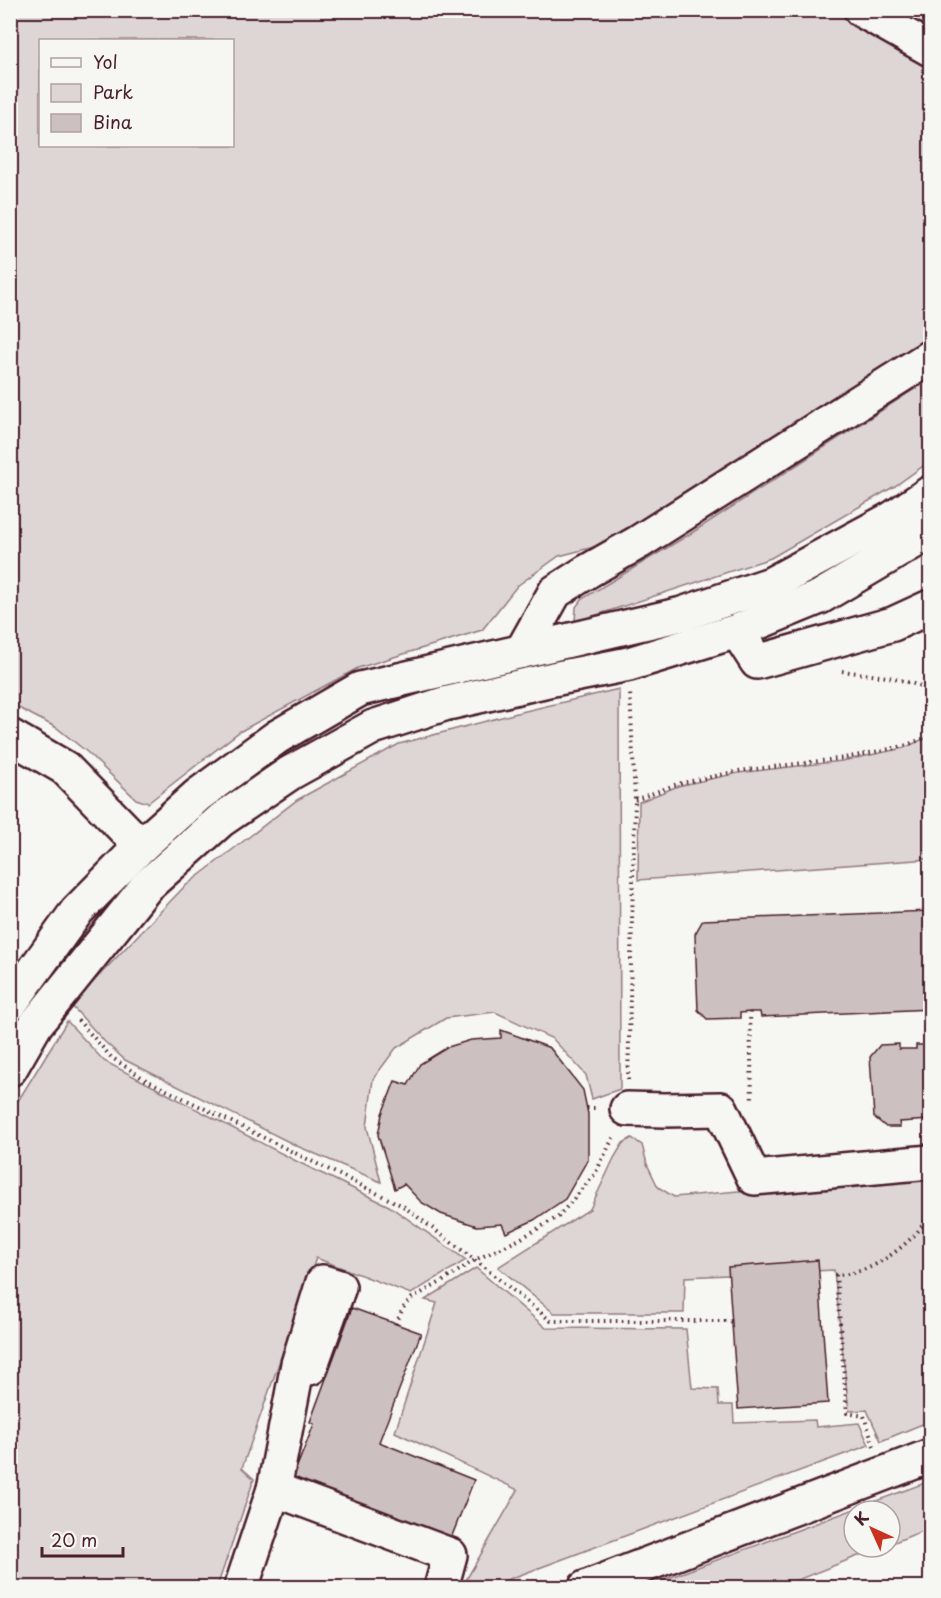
<svg xmlns="http://www.w3.org/2000/svg" width="941" height="1598" font-family="'Playpen Sans',sans-serif">
	<rect width="100%" height="100%" fill="#f6f6f2"/>
	<filter id="ink" filterUnits="userSpaceOnUse"><feTurbulence type="fractalNoise" baseFrequency=".0167" numOctaves="2"/><feDisplacementMap in="SourceGraphic" scale="12" xChannelSelector="R" yChannelSelector="G"/><feConvolveMatrix kernelMatrix="1 2 1 2 8 2 1 2 1" color-interpolation-filters="sRGB"/></filter>
	<g filter="url(#ink)">
		<!-- green -->
		<g fill="#ddd6d5" stroke="#947a80" stroke-width="1.5" fill-rule="evenodd">
			<path d="M10,11H836L920,62L930,73V332L912,353L621,540L559,556L517,586L482,630L358,668L239,732L148,803L136,799L87,752L57,728L11,704ZM40,40H232V146H40Z"/>
			<polygon points="930,379 930,461 895,486 771,558 575,622 576,607 582,599 690,534"/>
			<polygon points="619,689 620,1089 592,1099 586,1075 553,1039 495,1012 446,1018 396,1048 373,1079 367,1127 381,1182 297,1146 125,1060 105,1042 71,1005 184,887 297,800 399,744 517,713"/>
			<polygon points="930,736 930,859 638,880 639,802 678,786 738,773 842,761 904,748"/>
			<polygon points="67,1021 104,1061 296,1161 389,1206 466,1260 411,1294 316,1258 242,1468 254,1479 217,1587 11,1587 10,1114"/>
			<polygon points="632,1138 642,1145 647,1164 658,1187 674,1197 930,1173 930,1421 881,1441 867,1410 849,1411 834,1270 685,1277 684,1313 554,1313 498,1267 590,1209 614,1158 623,1143"/>
			<polygon points="476,1268 546,1328 686,1329 692,1388 718,1389 719,1405 733,1405 734,1423 815,1420 816,1427 859,1423 869,1445 488,1587 462,1587 518,1490 395,1432 437,1303 425,1300"/>
			<polygon points="930,1481 930,1528 890,1544 890,1511 854,1511 854,1547 881,1547 792,1582 788,1587 644,1587"/>
		</g>
		<!-- building -->
		<g fill="#ccc1c0" stroke="#4a1f2b" stroke-width="1.5">
			<polygon points="930,911 930,1009 761,1017 760,1012 750,1012 740,1013 740,1018 707,1019 698,1010 695,934 703,920"/>
			<polygon points="501,1030 550,1048 583,1090 588,1114 588,1159 565,1199 534,1220 506,1233 502,1224 477,1226 441,1214 421,1202 404,1184 395,1189 378,1135 382,1114 395,1081 408,1085 420,1064 448,1047 471,1040 501,1038"/>
			<polygon points="899,1044 899,1049 916,1049 916,1045 930,1045 930,1120 899,1122 900,1127 886,1127 874,1117 870,1057 880,1045"/>
			<polygon points="818,1260 828,1403 738,1409 728,1267"/>
			<polygon points="352,1308 421,1333 379,1442 474,1480 446,1551 288,1489 314,1424 310,1422"/>
		</g>
		<g fill="none" stroke-linecap="round" stroke-linejoin="round">
			<defs>
				<g id="minor">
					<polyline points="861,10 930,49"/>
					<polyline points="737,631 757,662 893,624 930,607"/>
					<polyline points="522,651 555,592 588,571 639,542 930,357"/>
					<polyline points="10,736 65,768 141,846"/>
					<polyline points="10,1004 77,911 141,846 198,795 277,737 360,689 682,614 771,584 893,518 930,493"/>
					<polyline points="10,1069 36,1024 147,886 221,820 290,773 373,727 444,704 553,679 629,664 737,631 820,597 930,532"/>
					<polyline points="627,1109 665,1110 721,1109 754,1178 930,1162"/>
					<polyline points="274,1489 450,1555 441,1588"/>
					<polyline points="241,1588 274,1489 298,1364 323,1282 339,1287 310,1368 298,1364"/>
					<polyline points="585,1588 930,1456"/>
				</g>
			</defs>
			<!-- minor casing -->
			<use href="#minor" stroke="#4a1f2b" stroke-width="38"/>
			<!-- path -->
			<g stroke="#4a1f2b" stroke-width="4" stroke-dasharray="1.5 4.5" stroke-linecap="butt">
				<polyline points="842,671 894,678 930,689"/>
				<polyline points="635,800 677,784 739,771 845,758 904,746 930,736"/>
				<polyline points="750,1012 752,1102"/>
				<polyline points="78,1020 111,1057 146,1080 403,1206 475,1260 551,1321 732,1321"/>
				<polyline points="628,1080 635,800 630,692"/>
				<polyline points="587,1108 599,1108"/>
				<polyline points="396,1324 403,1308 412,1298 443,1281 475,1260 518,1240 558,1217 595,1174 614,1136"/>
				<path d="M874,1446L864,1416L847,1413L836,1275C847,1275 858,1272 868,1268C888,1260 926,1231 930,1210"/>
			</g>
			<!-- minor -->
			<use href="#minor" stroke="#f6f6f2" stroke-width="33"/>
		</g>
	</g>
	<!-- margin -->
	<rect width="941" height="1598" fill="none" stroke="#f6f6f2" stroke-width="36"/>
	<rect x="18" y="18" width="905" height="1562" fill="none" stroke="#4a1f2b" stroke-width="2" filter="url(#ink)"/>
	<!-- legend -->
	<rect x="39" y="39" width="195" height="108" fill="#f6f6f2" stroke="#b1a0a2" stroke-width="1.5"/>
	<rect x="51" y="58" width="30" height="9" fill="#f6f6f2" stroke="#b1a0a2" stroke-width="1.5"/>
	<text x="93" y="69" font-size="18" fill="#4a1f2b">Yol</text>
	<rect x="51" y="84" width="30" height="18" fill="#ddd6d5" stroke="#b1a0a2" stroke-width="1.5"/>
	<text x="93" y="99" font-size="18" fill="#4a1f2b">Park</text>
	<rect x="51" y="114" width="30" height="18" fill="#ccc1c0" stroke="#b1a0a2" stroke-width="1.5"/>
	<text x="93" y="129" font-size="18" fill="#4a1f2b">Bina</text>
	<!-- north arrow -->
	<g transform="translate(872 1529) rotate(315)"><circle r="28" fill="#f6f6f2" stroke="#b1a0a2" stroke-width="1.5"/>
	<path d="M0-4.5L10 22L0 15L-10 22Z" fill="#c8321e"/>
	<text y="-9" font-size="16" font-weight="bold" text-anchor="middle" fill="#4a1f2b">K</text>
	</g>
	<!-- scale -->
	<path d="M42 1547v9h81v-9" fill="none" stroke="#4a1f2b" stroke-width="3"/>
	<text x="51" y="1547" font-size="18" fill="#4a1f2b" stroke="#f6f6f2" stroke-width="4.5" paint-order="stroke">20 m</text>
</svg>
